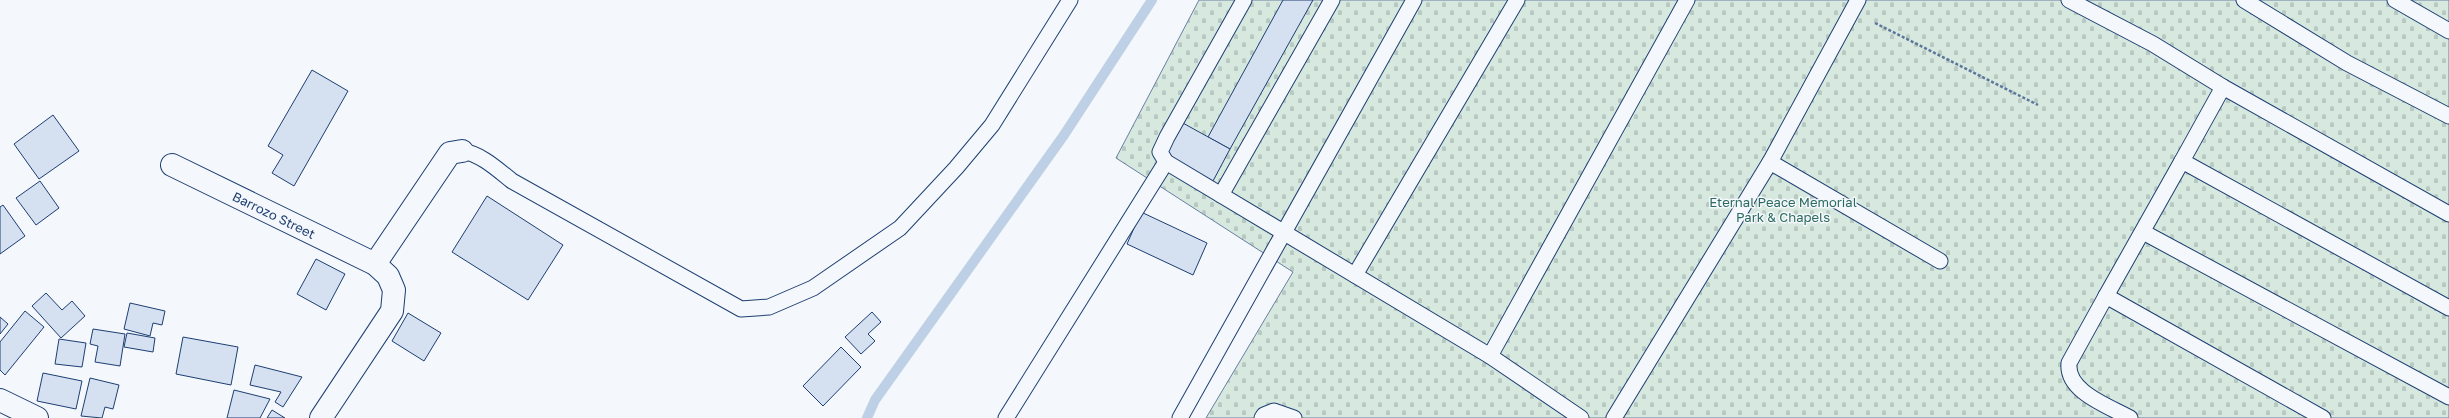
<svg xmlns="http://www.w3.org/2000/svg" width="2449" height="418" font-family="'Golos Text',sans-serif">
	<defs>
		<pattern id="cemetery-stones" width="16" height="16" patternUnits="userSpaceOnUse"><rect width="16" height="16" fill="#d7e8df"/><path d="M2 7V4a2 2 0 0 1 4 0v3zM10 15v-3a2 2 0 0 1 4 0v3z" fill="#b8c8c3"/></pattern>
	</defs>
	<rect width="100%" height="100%" fill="#f4f7fb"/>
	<!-- cemetery -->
	<polygon fill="url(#cemetery-stones)" stroke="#687fa3" points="1199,0 2449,0 2449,418 1206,418 1293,272 1116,158"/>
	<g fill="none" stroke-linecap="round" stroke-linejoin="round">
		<!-- stream -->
		<polyline stroke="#bed0e5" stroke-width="10" points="867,418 875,400 1064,135 1152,0"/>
	</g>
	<!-- building -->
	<g fill="#d5e0f0" stroke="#1d3f73">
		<polygon points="1283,0 1313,0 1230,149 1208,137"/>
		<polygon points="312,70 348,91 294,186 272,173 283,155 268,146"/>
		<polygon points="53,115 79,151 39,179 14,144"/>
		<polygon points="1181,122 1230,149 1213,181 1164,154"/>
		<polygon points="40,181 59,208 36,225 16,198"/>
		<polygon points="487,196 563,245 528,300 452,252"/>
		<polygon points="3,205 25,236 0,254 0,207"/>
		<polygon points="1141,212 1207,243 1193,275 1127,244"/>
		<polygon points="316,259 345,274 326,310 297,294"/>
		<polygon points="46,293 62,310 72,301 85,316 61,338 32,306"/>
		<polygon points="130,303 165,311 162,325 153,323 150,336 124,329"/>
		<polygon points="25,311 44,327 5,375 0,370 0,342"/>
		<polygon points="872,312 881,322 868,334 875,341 861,354 845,337"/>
		<polygon points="408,313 441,333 424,361 392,341"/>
		<polygon points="0,317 8,324 0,334"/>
		<polygon points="93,329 125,334 120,366 95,362 98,346 90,344"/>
		<polygon points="127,333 155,338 153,352 124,347"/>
		<polygon points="183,337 238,347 231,385 176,374"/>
		<polygon points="59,339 86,343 82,367 55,364"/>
		<polygon points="841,347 861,367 823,406 803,386"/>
		<polygon points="255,365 302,377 283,407 275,402 281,392 250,385"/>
		<polygon points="43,373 82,381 76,409 37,401"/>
		<polygon points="90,378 119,385 113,409 105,407 102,418 81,416"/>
		<polygon points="234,390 270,399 260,418 227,418"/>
		<polygon points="272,410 285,418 267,418"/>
	</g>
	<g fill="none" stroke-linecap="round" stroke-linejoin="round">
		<defs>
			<g id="lane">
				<polyline points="1244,0 1167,137 1160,152 1166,162 1490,356 1581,418"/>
				<polyline points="2069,0 2153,44 2223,87 2449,214"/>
				<polyline points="2244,0 2347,63 2449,116"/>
				<polyline points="2395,0 2449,31"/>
				<polyline points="2223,87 2182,161 2449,308"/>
				<path d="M462,151C481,154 497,169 512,181L741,309L769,307L813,288L900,228L956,168L992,125L1070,0"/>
				<polyline points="2182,161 2106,296 2323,418"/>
				<polyline points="1770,162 1940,261"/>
				<polyline points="1221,195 1332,0"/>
				<polyline points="2143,232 2449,397"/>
				<polyline points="1355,275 1517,0"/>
				<path d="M2106,296L2069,363C2066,392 2109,406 2130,418"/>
				<polyline points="1490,356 1687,0"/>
				<polyline points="1006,418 1166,162"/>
				<polyline points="1180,418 1414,0"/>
				<polyline points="1262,418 1264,415 1274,411 1294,418"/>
				<polyline points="1614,418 1770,162 1858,0"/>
			</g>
			<g id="street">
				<polyline points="172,165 375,264 388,276 394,290 392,311 321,418"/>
				<polyline points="375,264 450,153 462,151"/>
				<polyline points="0,400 37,418"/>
			</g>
		</defs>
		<!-- lane casing -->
		<use href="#lane" stroke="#1d3f73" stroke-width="17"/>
		<!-- street casing -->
		<use href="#street" stroke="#1d3f73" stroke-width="24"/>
		<!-- path -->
		<polyline stroke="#5e769c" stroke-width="2.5" stroke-dasharray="3 2" stroke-linecap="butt" points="1875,23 2038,105"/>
		<!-- lane -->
		<use href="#lane" stroke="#f4f7fb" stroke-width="15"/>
		<!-- street -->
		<use href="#street" stroke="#f4f7fb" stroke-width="22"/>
	</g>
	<g text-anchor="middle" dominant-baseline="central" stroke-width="3" stroke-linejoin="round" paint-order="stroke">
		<!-- park labels -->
		<g font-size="13" fill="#2c6c60" stroke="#f4f7fb">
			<text x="1783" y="202">Eternal Peace Memorial<tspan x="1783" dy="15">Park &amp; Chapels</tspan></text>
		</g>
		<!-- street labels -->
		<g font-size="13" fill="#1d3f73" stroke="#f4f7fb">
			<text transform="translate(274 215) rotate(26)">Barrozo Street</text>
		</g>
	</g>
</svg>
